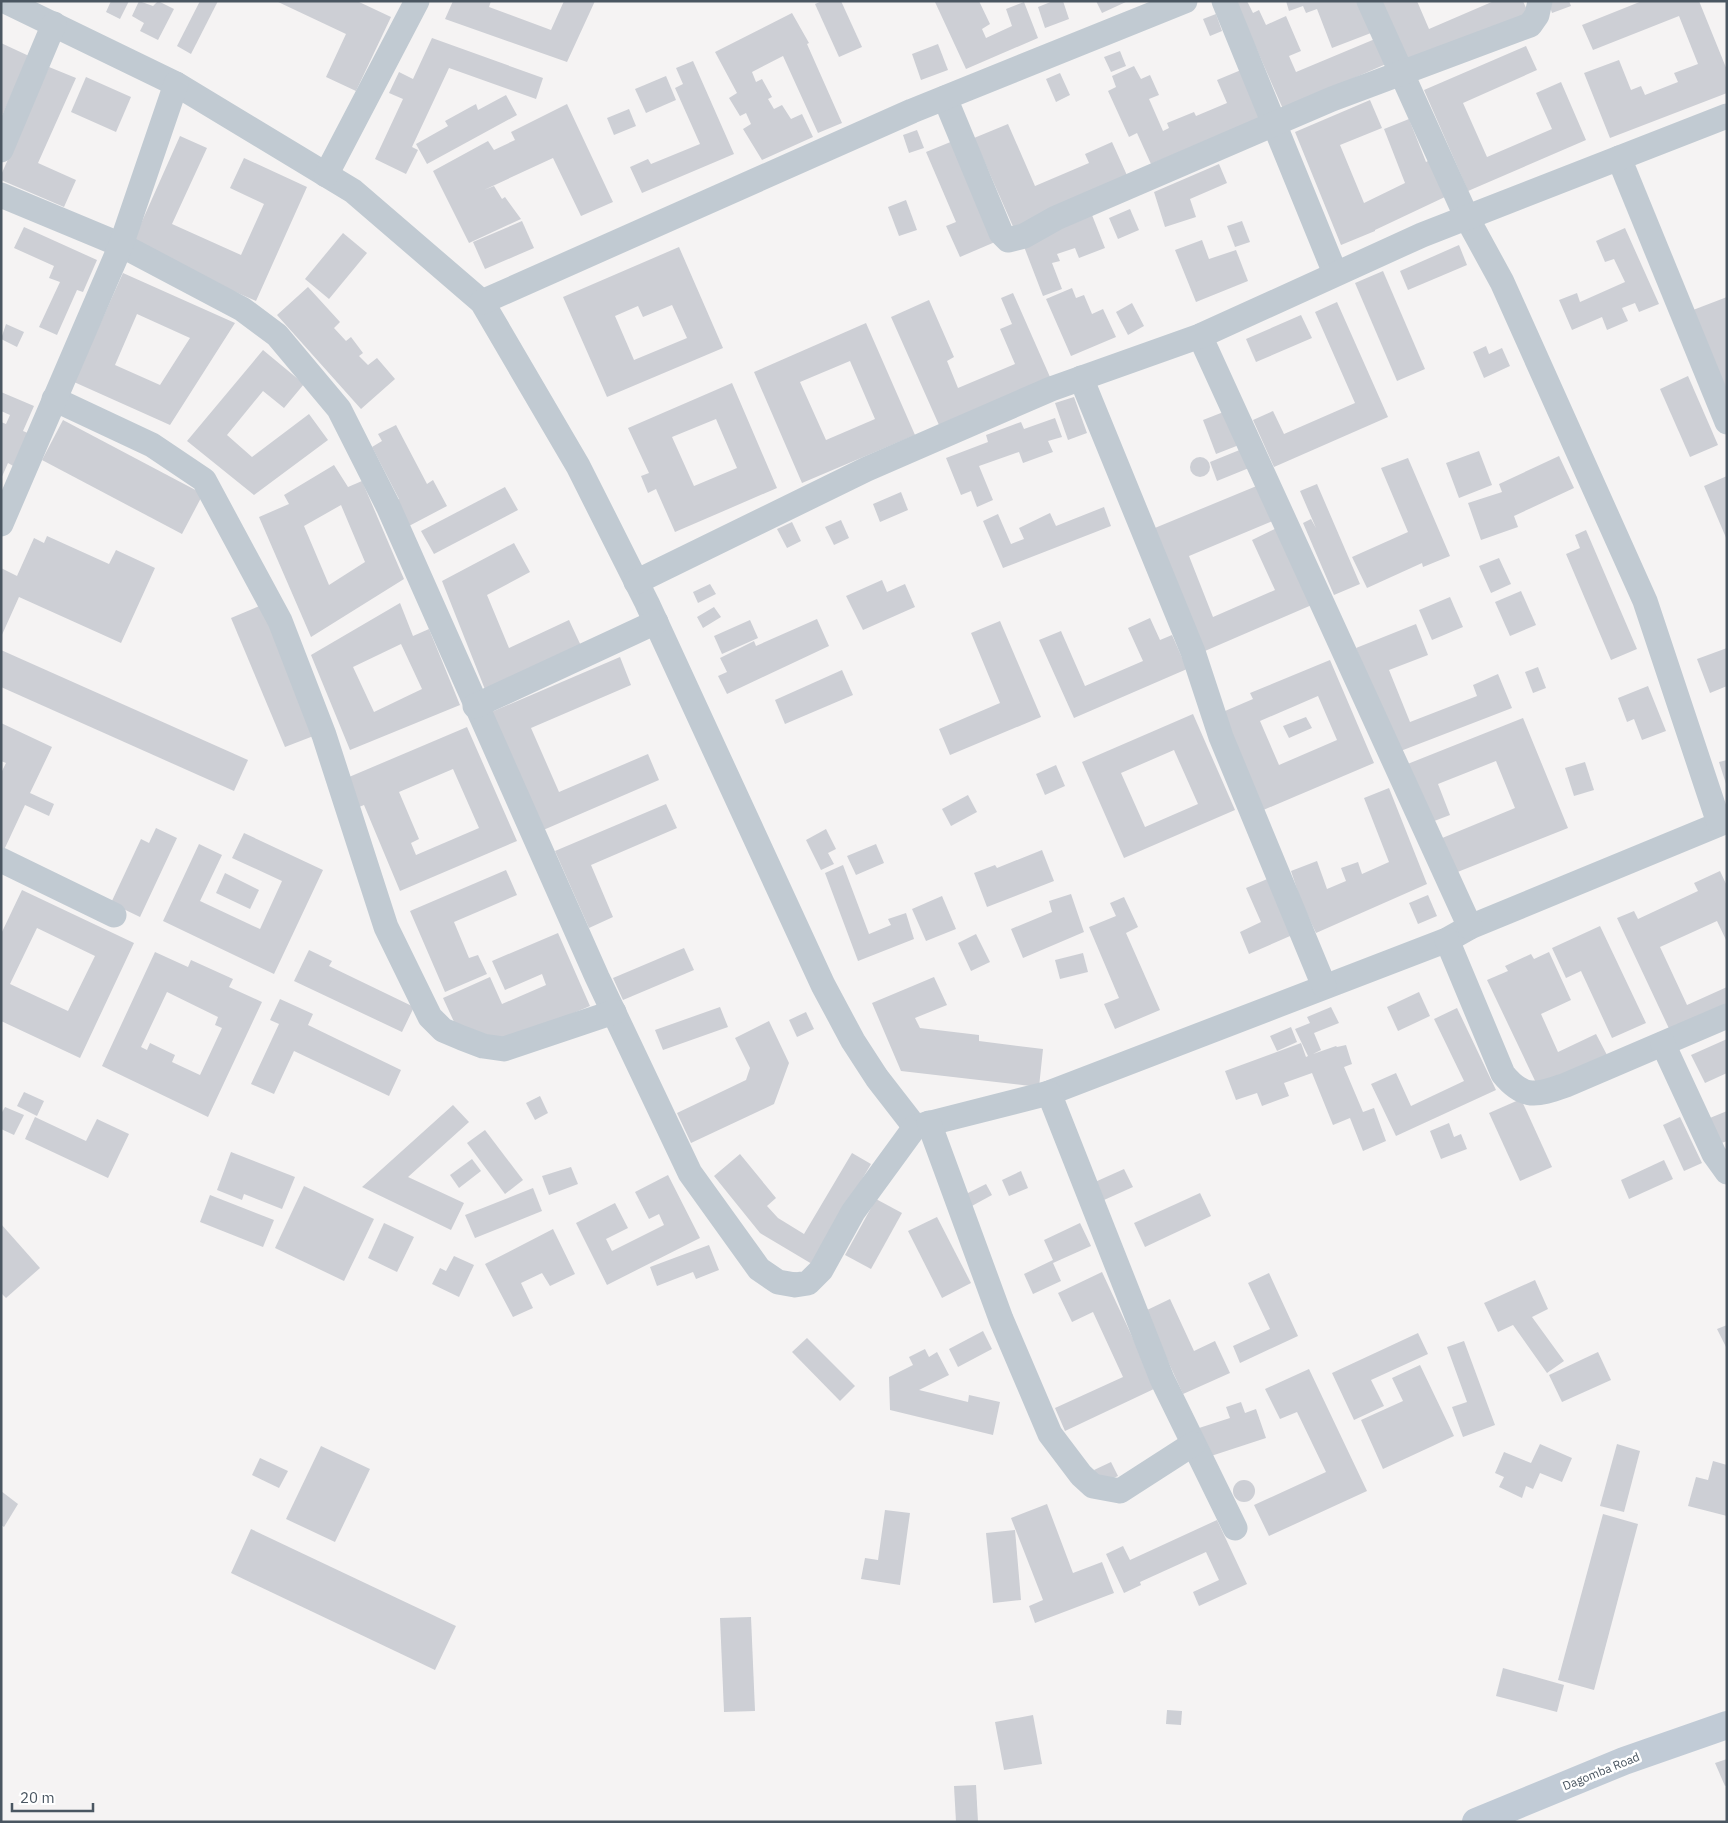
<svg xmlns="http://www.w3.org/2000/svg" width="1728" height="1823" font-family="'IBM Plex Sans',sans-serif">
	<rect width="100%" height="100%" fill="#f5f3f3"/>
	<!-- building -->
	<g fill="#cdcfd5" fill-rule="evenodd">
		<polygon points="111,1 129,1 120,19 106,12"/>
		<polygon points="139,1 153,6 158,1 174,9 158,40 140,31 144,23 132,16"/>
		<polygon points="200,1 218,1 191,54 177,46"/>
		<polygon points="276,1 357,1 391,17 356,91 326,77 346,34"/>
		<polygon points="453,1 491,1 489,7 551,30 564,1 595,1 567,62 445,19"/>
		<polygon points="822,1 841,1 862,47 839,57 815,4"/>
		<polygon points="937,1 979,1 990,24 982,29 986,38 1012,26 1006,9 1024,2 1038,38 966,69 935,2"/>
		<polygon points="1053,1 1063,1 1069,19 1045,28 1038,7"/>
		<polygon points="1096,1 1128,1 1102,13"/>
		<polygon points="1247,1 1253,13 1259,10 1266,25 1286,16 1301,51 1289,56 1296,72 1375,39 1386,64 1283,109 1236,2"/>
		<polygon points="1286,1 1359,1 1371,33 1332,48 1317,9 1306,13 1303,6 1289,11"/>
		<polygon points="1378,1 1417,1 1429,29 1494,1 1523,1 1529,15 1407,67"/>
		<polygon points="1548,1 1569,1 1571,6 1552,13"/>
		<polygon points="1642,1 1699,1 1727,70 1727,93 1610,138 1584,73 1619,60 1631,90 1641,86 1645,95 1678,82 1674,73 1698,64 1679,16 1593,50 1582,25"/>
		<polygon points="792,13 809,43 807,44 842,123 818,133 783,56 752,72 756,82 762,79 772,97 768,99 774,109 782,105 791,119 802,114 813,137 762,160 743,129 751,124 746,113 740,116 729,98 737,93 715,52"/>
		<polygon points="1216,14 1222,31 1210,36 1203,19"/>
		<polygon points="432,38 543,78 536,99 449,68 412,147 418,150 406,174 375,159 403,99 389,93 399,72 413,79"/>
		<polygon points="1,43 29,56 1,118"/>
		<polygon points="938,44 948,70 921,80 912,54"/>
		<polygon points="1526,46 1537,70 1463,103 1487,157 1552,129 1536,93 1561,82 1586,140 1468,191 1424,90"/>
		<polygon points="1120,51 1126,66 1111,72 1104,57"/>
		<polygon points="693,61 734,154 642,193 630,167 648,159 651,164 700,144 675,88 683,84 676,68"/>
		<polygon points="1134,66 1141,79 1150,75 1159,95 1149,99 1163,131 1169,128 1167,123 1194,112 1196,116 1227,103 1217,80 1241,70 1262,117 1151,164 1137,133 1129,137 1108,91 1116,87 1112,76"/>
		<polygon points="49,67 76,78 38,163 76,180 64,207 1,180 1,175"/>
		<polygon points="1060,73 1070,95 1056,102 1046,79"/>
		<polygon points="666,76 676,100 646,113 635,89"/>
		<polygon points="86,77 131,97 116,132 71,112"/>
		<polygon points="506,95 517,115 427,164 416,144 448,126 445,121 476,104 478,110"/>
		<polygon points="1370,100 1382,128 1340,145 1364,203 1405,183 1384,129 1409,119 1426,162 1432,159 1447,196 1375,230 1375,231 1341,245 1295,132"/>
		<polygon points="567,104 613,202 581,216 553,158 484,190 494,186 502,199 505,197 521,219 469,243 433,171 488,141 494,150 515,140 511,132"/>
		<polygon points="629,109 636,126 614,135 607,118"/>
		<polygon points="1008,124 1035,186 1089,163 1085,154 1112,142 1130,182 1015,231 974,138"/>
		<polygon points="917,130 924,148 909,153 903,135"/>
		<polygon points="180,136 207,148 172,224 241,255 264,204 230,188 244,158 307,187 256,301 131,246"/>
		<polygon points="953,141 995,242 960,257 946,226 956,222 926,152"/>
		<polygon points="1219,164 1227,183 1190,199 1196,217 1165,227 1154,192"/>
		<polygon points="906,200 917,230 899,236 888,207"/>
		<polygon points="1130,209 1139,230 1118,239 1109,218"/>
		<polygon points="1090,210 1105,248 1079,258 1075,248 1057,254 1060,261 1052,263 1062,289 1043,296 1023,244"/>
		<polygon points="522,221 534,248 485,269 473,242"/>
		<polygon points="1242,221 1250,242 1235,247 1227,226"/>
		<polygon points="24,227 97,260 83,292 77,290 57,335 39,327 60,282 49,278 54,266 14,248"/>
		<polygon points="1625,228 1659,304 1639,312 1635,303 1622,308 1628,321 1607,330 1602,317 1572,330 1559,300 1577,293 1580,302 1625,282 1614,259 1605,262 1596,241"/>
		<polygon points="343,233 367,253 329,299 305,279"/>
		<polygon points="1202,240 1209,259 1236,250 1248,281 1196,302 1175,250"/>
		<polygon points="1459,245 1467,265 1408,290 1400,271"/>
		<path d="M679,247L723,348L607,397L563,297ZM672,305L687,338L634,360L615,316L638,306L643,317Z"/>
		<polygon points="1383,271 1425,369 1397,381 1355,283"/>
		<path d="M123,273L235,323L170,425L74,382ZM137,314L190,338L160,385L115,365Z"/>
		<polygon points="308,287 340,322 334,328 346,341 351,337 363,353 359,356 368,365 377,358 395,379 361,409 277,315"/>
		<polygon points="1072,288 1076,298 1084,295 1092,314 1103,309 1116,337 1071,356 1046,299"/>
		<polygon points="1013,293 1050,377 939,425 891,317 929,300 954,357 947,361 958,388 1015,364 1000,329 1012,324 1001,298"/>
		<polygon points="1727,297 1727,394 1693,310"/>
		<polygon points="1337,302 1388,417 1274,467 1253,420 1273,411 1284,434 1355,403 1315,312"/>
		<polygon points="1132,303 1144,326 1128,335 1116,312"/>
		<polygon points="1301,315 1312,338 1256,362 1246,339"/>
		<path d="M866,323L915,435L802,483L754,372ZM850,361L875,419L826,440L800,382Z"/>
		<polygon points="6,324 24,332 17,347 1,339"/>
		<polygon points="1486,346 1489,354 1502,348 1510,366 1484,378 1473,352"/>
		<polygon points="263,350 304,384 284,408 263,391 227,435 252,457 309,414 328,440 254,495 187,441"/>
		<polygon points="1688,376 1718,445 1690,457 1660,389"/>
		<path d="M732,383L777,488L675,532L656,489L648,493L641,476L649,473L628,428ZM716,419L737,468L694,486L672,437Z"/>
		<polygon points="1,392 34,406 23,431 30,434 15,467 8,463 1,479 1,422 6,424 10,415 1,411"/>
		<polygon points="1074,397 1087,433 1068,440 1055,403"/>
		<polygon points="1226,411 1239,445 1216,454 1203,420"/>
		<polygon points="1055,418 1062,437 1048,441 1053,452 1023,463 1019,452 979,466 993,500 977,507 971,491 961,495 946,458 988,442 986,435 1021,422 1024,429"/>
		<polygon points="63,420 203,494 182,534 42,460"/>
		<polygon points="396,425 427,484 433,480 447,506 409,526 395,501 399,499 372,447 382,441 378,434"/>
		<polygon points="1242,449 1249,468 1217,481 1210,462"/>
		<polygon points="1479,451 1492,485 1459,498 1446,463"/>
		<polygon points="1559,456 1574,488 1514,516 1518,527 1481,540 1468,503 1502,492 1499,484"/>
		<circle cx="1200" cy="467" r="10"/>
		<polygon points="1408,458 1450,556 1423,567 1422,563 1367,588 1352,557 1408,532 1381,468"/>
		<path d="M334,465L348,487L362,481L404,579L311,637L259,517L289,504L284,495ZM341,505L365,562L329,585L304,526Z"/>
		<polygon points="1727,476 1727,540 1704,486"/>
		<polygon points="1317,484 1360,584 1334,595 1303,523 1311,519 1316,528 1300,491"/>
		<polygon points="1259,485 1275,520 1189,556 1213,617 1275,590 1252,540 1279,527 1321,601 1198,654 1150,530"/>
		<polygon points="505,487 518,510 434,554 421,531"/>
		<polygon points="901,492 908,510 880,522 873,504"/>
		<polygon points="1104,507 1111,526 1003,568 983,521 998,514 1011,544 1024,539 1019,528 1050,513 1056,526"/>
		<polygon points="841,520 849,538 834,545 825,527"/>
		<polygon points="792,522 801,541 787,548 777,529"/>
		<polygon points="1586,530 1637,649 1611,660 1566,554 1580,548 1575,535"/>
		<polygon points="47,536 109,564 116,550 155,568 121,643 19,597 1,637 1,568 17,576 34,538 44,543"/>
		<polygon points="514,543 530,572 487,595 509,648 569,620 582,648 486,692 442,581"/>
		<polygon points="1499,558 1511,584 1491,593 1479,566"/>
		<polygon points="882,580 887,592 905,584 915,607 863,630 846,596"/>
		<polygon points="710,584 716,594 698,603 693,592"/>
		<polygon points="1521,591 1536,625 1510,636 1495,602"/>
		<polygon points="1450,597 1463,627 1432,640 1419,610"/>
		<path d="M400,603L413,636L429,629L460,705L350,750L311,655ZM401,644L422,689L374,712L353,667Z"/>
		<polygon points="262,605 316,735 285,747 231,618"/>
		<polygon points="714,607 721,617 703,628 697,617"/>
		<polygon points="1150,618 1160,640 1172,635 1187,669 1074,718 1039,640 1061,631 1085,686 1143,661 1128,628"/>
		<polygon points="817,619 829,646 727,694 718,676 727,672 720,658 754,641 756,646"/>
		<polygon points="750,620 758,638 722,654 714,636"/>
		<polygon points="1000,621 1041,717 950,755 939,729 1000,703 971,633"/>
		<polygon points="1416,624 1428,655 1389,670 1410,722 1477,696 1473,685 1498,674 1512,708 1398,752 1356,648"/>
		<polygon points="1727,648 1727,686 1710,693 1697,659"/>
		<polygon points="1,650 248,760 234,791 1,687"/>
		<polygon points="620,657 631,685 531,728 559,792 648,754 659,780 541,831 489,713"/>
		<path d="M1330,660L1374,763L1261,811L1218,714L1253,699L1250,693ZM1318,696L1337,740L1279,765L1260,721Z"/>
		<polygon points="1538,667 1546,688 1533,693 1525,672"/>
		<polygon points="842,670 853,695 785,724 775,700"/>
		<polygon points="1648,686 1666,731 1642,740 1634,719 1627,722 1618,698"/>
		<path d="M1193,714L1235,810L1124,858L1082,762ZM1174,750L1198,804L1145,827L1121,773Z"/>
		<polygon points="1306,717 1312,728 1289,738 1283,726"/>
		<polygon points="1523,718 1568,828 1450,875 1435,841 1515,808 1496,761 1438,784 1450,815 1429,823 1405,765"/>
		<polygon points="1,723 52,747 30,793 54,804 49,816 25,805 4,850 1,849 1,773 6,763 1,761"/>
		<path d="M467,727L517,841L400,891L364,805L354,809L342,780ZM453,769L479,828L416,855L411,843L419,839L399,792Z"/>
		<polygon points="1727,760 1727,784 1726,784 1719,762"/>
		<polygon points="1585,762 1594,790 1574,796 1565,768"/>
		<polygon points="1056,765 1065,786 1045,795 1036,774"/>
		<polygon points="1389,788 1427,884 1316,933 1301,901 1291,871 1317,861 1327,889 1346,881 1341,868 1358,862 1362,874 1389,862 1364,798"/>
		<polygon points="968,795 977,812 951,826 942,809"/>
		<polygon points="666,804 677,828 591,865 613,917 589,928 555,851"/>
		<polygon points="156,828 177,838 140,917 111,903 141,839 149,843"/>
		<polygon points="826,829 836,849 828,853 834,864 821,870 806,840"/>
		<polygon points="244,833 323,870 274,974 163,921 199,844 222,855 200,901 260,929 282,881 232,858"/>
		<polygon points="876,844 884,863 856,875 847,856"/>
		<polygon points="1042,850 1054,881 987,907 974,873 995,865 997,868"/>
		<polygon points="843,865 869,934 891,925 888,919 906,913 914,939 858,961 825,873"/>
		<polygon points="506,870 517,895 454,922 469,958 478,955 487,974 445,992 410,911"/>
		<polygon points="1720,871 1727,886 1727,942 1717,921 1660,947 1687,1005 1727,987 1727,1012 1673,1037 1617,918 1634,911 1638,919 1698,891 1694,883"/>
		<polygon points="225,873 259,890 250,909 216,893"/>
		<polygon points="1272,877 1297,933 1249,954 1240,932 1261,922 1246,888"/>
		<path d="M22,890L134,943L80,1058L1,1021V934ZM37,928L95,956L68,1011L10,984Z"/>
		<polygon points="1071,894 1084,932 1023,958 1011,929 1052,912 1049,901"/>
		<polygon points="1428,895 1437,916 1418,924 1409,903"/>
		<polygon points="942,896 956,929 926,941 912,909"/>
		<polygon points="1124,897 1138,927 1126,933 1160,1010 1115,1029 1104,1004 1119,998 1089,927 1116,916 1110,903"/>
		<polygon points="1600,926 1646,1023 1612,1038 1581,971 1566,978 1552,948"/>
		<polygon points="558,933 590,1006 506,1042 455,1024 443,998 490,977 502,1004 546,985 542,974 505,990 492,961"/>
		<polygon points="976,934 990,962 971,971 958,943"/>
		<polygon points="684,948 694,970 623,1000 613,978"/>
		<polygon points="309,950 332,961 329,966 414,1007 402,1032 294,981"/>
		<path d="M155,952L188,967L191,960L233,979L229,987L262,1002L208,1117L102,1066ZM167,992L218,1017L215,1025L222,1028L200,1075L172,1062L175,1055L150,1043L147,1050L141,1047Z"/>
		<polygon points="1549,952 1571,1000 1541,1014 1558,1052 1596,1034 1607,1055 1538,1087 1487,980 1508,971 1505,966 1531,954 1534,959"/>
		<polygon points="1083,953 1088,972 1060,979 1055,960"/>
		<polygon points="934,977 947,1005 915,1018 920,1028 979,1035 979,1041 1043,1049 1039,1087 901,1071 872,1003"/>
		<polygon points="1419,992 1430,1016 1398,1031 1387,1007"/>
		<polygon points="280,999 313,1014 308,1025 401,1070 389,1096 294,1051 274,1094 251,1084 279,1024 270,1020"/>
		<polygon points="720,1007 728,1027 663,1050 655,1030"/>
		<polygon points="1331,1007 1339,1023 1314,1033 1321,1050 1313,1054 1336,1046 1337,1047 1346,1045 1352,1064 1344,1067 1363,1112 1374,1108 1386,1141 1363,1151 1350,1118 1333,1125 1312,1073 1284,1083 1289,1096 1262,1106 1257,1093 1236,1100 1225,1071 1301,1043 1306,1057 1308,1056 1295,1029 1310,1023 1307,1017"/>
		<polygon points="1457,1008 1496,1090 1396,1136 1371,1084 1396,1073 1411,1106 1464,1081 1434,1019"/>
		<polygon points="806,1012 814,1029 797,1037 789,1020"/>
		<polygon points="769,1021 789,1063 774,1104 691,1143 677,1113 746,1080 750,1068 735,1038"/>
		<polygon points="1291,1027 1297,1042 1277,1051 1270,1036"/>
		<polygon points="1727,1039 1727,1073 1705,1083 1691,1055"/>
		<polygon points="24,1092 44,1101 37,1116 17,1106"/>
		<polygon points="540,1096 548,1113 535,1120 526,1103"/>
		<polygon points="1521,1099 1552,1167 1520,1181 1489,1113"/>
		<polygon points="453,1105 469,1122 408,1177 464,1203 451,1230 362,1187"/>
		<polygon points="5,1107 24,1115 14,1135 1,1129 1,1114"/>
		<polygon points="1727,1111 1727,1141 1716,1145 1705,1120"/>
		<polygon points="35,1117 86,1141 97,1119 129,1134 108,1178 25,1139"/>
		<polygon points="1680,1117 1702,1163 1684,1171 1663,1125"/>
		<polygon points="1449,1123 1454,1137 1461,1134 1467,1149 1441,1159 1430,1131"/>
		<polygon points="485,1130 523,1180 505,1194 467,1143"/>
		<polygon points="231,1152 295,1177 282,1209 244,1194 242,1200 217,1190"/>
		<polygon points="852,1153 871,1164 812,1264 760,1233 714,1176 740,1154 776,1198 767,1206 778,1218 804,1234"/>
		<polygon points="472,1159 481,1171 459,1188 450,1175"/>
		<polygon points="1664,1160 1673,1179 1629,1199 1621,1180"/>
		<polygon points="571,1167 578,1184 549,1195 542,1176"/>
		<polygon points="1124,1169 1133,1187 1104,1200 1095,1182"/>
		<polygon points="1021,1171 1028,1188 1009,1196 1002,1180"/>
		<polygon points="668,1175 700,1238 607,1285 576,1223 615,1203 628,1228 606,1239 612,1251 664,1225 659,1214 649,1219 635,1192"/>
		<polygon points="986,1184 992,1195 970,1207 964,1195"/>
		<polygon points="304,1186 374,1219 344,1281 275,1248"/>
		<polygon points="533,1188 542,1211 475,1238 465,1215"/>
		<polygon points="1200,1193 1211,1216 1145,1247 1134,1223"/>
		<polygon points="210,1195 274,1220 263,1247 200,1222"/>
		<polygon points="876,1199 902,1213 871,1269 845,1255"/>
		<polygon points="937,1217 971,1283 942,1298 908,1231"/>
		<polygon points="384,1223 414,1237 397,1272 368,1258"/>
		<polygon points="1080,1223 1091,1246 1053,1263 1061,1281 1033,1294 1024,1274 1053,1260 1044,1240"/>
		<polygon points="1,1224 40,1268 6,1298 1,1293"/>
		<polygon points="553,1229 575,1274 550,1286 542,1273 521,1283 533,1308 513,1317 485,1264"/>
		<polygon points="709,1245 719,1270 696,1279 693,1272 657,1286 650,1267"/>
		<polygon points="454,1256 474,1265 459,1297 432,1284 440,1268 446,1271"/>
		<polygon points="1102,1272 1156,1388 1065,1431 1055,1408 1123,1377 1093,1312 1072,1322 1058,1293"/>
		<polygon points="1269,1273 1298,1336 1240,1363 1233,1346 1270,1329 1248,1283"/>
		<polygon points="1535,1280 1548,1309 1532,1317 1564,1361 1547,1373 1513,1325 1498,1332 1484,1303"/>
		<polygon points="1170,1299 1194,1351 1215,1341 1230,1373 1183,1394 1145,1311"/>
		<polygon points="1727,1325 1727,1349 1717,1329"/>
		<polygon points="983,1331 992,1349 958,1367 949,1349"/>
		<polygon points="1418,1333 1428,1354 1371,1380 1384,1406 1354,1420 1332,1373"/>
		<polygon points="807,1338 855,1386 840,1401 792,1352"/>
		<polygon points="1464,1341 1495,1425 1463,1437 1452,1407 1467,1402 1447,1347"/>
		<polygon points="925,1349 929,1357 937,1352 949,1375 919,1390 968,1402 969,1395 1000,1402 993,1435 890,1410 889,1377 913,1365 909,1357"/>
		<polygon points="1598,1352 1611,1380 1562,1402 1549,1375"/>
		<polygon points="1420,1365 1454,1436 1383,1469 1361,1420 1403,1401 1392,1378"/>
		<polygon points="1309,1369 1367,1491 1269,1536 1254,1505 1326,1472 1297,1412 1280,1419 1265,1389"/>
		<polygon points="1241,1402 1245,1413 1256,1409 1266,1438 1208,1457 1199,1428 1230,1418 1226,1407"/>
		<polygon points="1540,1444 1572,1458 1562,1482 1540,1473 1533,1489 1526,1486 1522,1498 1499,1487 1504,1477 1495,1473 1504,1452 1531,1463"/>
		<polygon points="1617,1444 1640,1451 1624,1512 1600,1506"/>
		<polygon points="321,1446 370,1469 335,1542 286,1519"/>
		<polygon points="260,1458 288,1471 279,1488 252,1475"/>
		<polygon points="1713,1461 1727,1465 1727,1516 1688,1506 1696,1477 1708,1480"/>
		<polygon points="1111,1462 1118,1476 1100,1484 1094,1470"/>
		<circle cx="1244" cy="1491" r="11"/>
		<polygon points="1,1491 18,1504 4,1527 1,1525"/>
		<polygon points="1047,1504 1073,1573 1102,1562 1114,1593 1035,1623 1029,1606 1043,1600 1011,1518"/>
		<polygon points="885,1510 910,1513 900,1585 861,1579 865,1558 878,1560"/>
		<polygon points="1603,1514 1638,1524 1594,1690 1558,1680"/>
		<polygon points="1217,1520 1247,1584 1199,1606 1193,1592 1219,1580 1206,1552 1140,1582 1141,1585 1124,1593 1106,1554 1123,1546 1130,1560"/>
		<polygon points="251,1529 456,1626 435,1670 231,1573"/>
		<polygon points="1015,1530 1021,1600 993,1603 986,1533"/>
		<polygon points="751,1617 755,1711 724,1712 720,1618"/>
		<polygon points="1503,1668 1564,1685 1557,1712 1496,1696"/>
		<polygon points="1167,1710 1182,1711 1181,1725 1166,1724"/>
		<polygon points="1033,1715 1042,1764 1004,1770 995,1722"/>
		<polygon points="1727,1759 1727,1785 1725,1786 1715,1763"/>
		<polygon points="976,1785 978,1822 956,1822 954,1786"/>
	</g>
	<g fill="none" stroke-linecap="round" stroke-linejoin="round">
		<!-- street -->
		<g stroke="#c1cad2" stroke-width="25">
			<polyline points="5,1 176,84 353,191 482,302 578,466 647,603 823,985 853,1041 877,1078 915,1127 1049,1093 1447,940 1470,927 1727,821"/>
			<polyline points="1224,1 1335,273"/>
			<polyline points="1369,1 1467,218 1502,282 1645,601 1719,823"/>
			<polyline points="945,98 1001,233 1008,240 1024,236 1056,218 1332,99 1530,25 1537,15 1540,1"/>
			<polyline points="1,150 54,24"/>
			<polyline points="1619,158 1727,422"/>
			<polyline points="326,175 417,1"/>
			<polyline points="1,195 121,245 242,309 277,335 339,409 388,506 597,977 690,1173 759,1269 778,1282 795,1285 808,1283 821,1270 853,1212 915,1127"/>
			<polyline points="482,302 912,111 1185,1"/>
			<polyline points="1200,336 1470,927"/>
			<polyline points="1081,378 1193,652 1221,737 1324,986"/>
			<polyline points="54,399 152,445 204,480 280,621 324,735 386,927 430,1017 443,1030 462,1038 483,1046 504,1049 614,1012"/>
			<polyline points="1,524 121,245 176,84"/>
			<polyline points="636,582 867,469 1051,389 1200,336 1422,235 1727,116"/>
			<polyline points="475,706 656,622"/>
			<polyline points="1,860 114,915"/>
			<path d="M1447,940L1503,1074C1524,1100 1537,1095 1566,1085L1727,1016"/>
			<polyline points="1663,1044 1714,1154 1727,1172"/>
			<polyline points="1049,1093 1162,1379 1235,1528"/>
			<polyline points="929,1123 1001,1319 1050,1434 1081,1475 1093,1486 1120,1491 1193,1444"/>
		</g>
		<!-- secondary -->
		<polyline stroke="#c1cbd6" stroke-width="28" points="1476,1822 1624,1761 1727,1725"/>
	</g>
	<g text-anchor="middle" dominant-baseline="central" stroke-width="5" stroke-linejoin="round" paint-order="stroke">
		<!-- street labels -->
		<g font-size="12" fill="#4a5661" stroke="#fff">
			<text transform="translate(1601 1771) rotate(-22)">Dagomba Road</text>
		</g>
	</g>
	<!-- border -->
	<rect width="1728" height="1823" fill="none" stroke="#4a5661" stroke-width="5"/>
	<!-- scale -->
	<path d="M12 1803v8h81v-8" fill="none" stroke="#4a5661" stroke-width="2.5"/>
	<text x="20" y="1803" font-size="15" fill="#4a5661" stroke="#ffffff" stroke-width="4" paint-order="stroke">20 m</text>
</svg>
